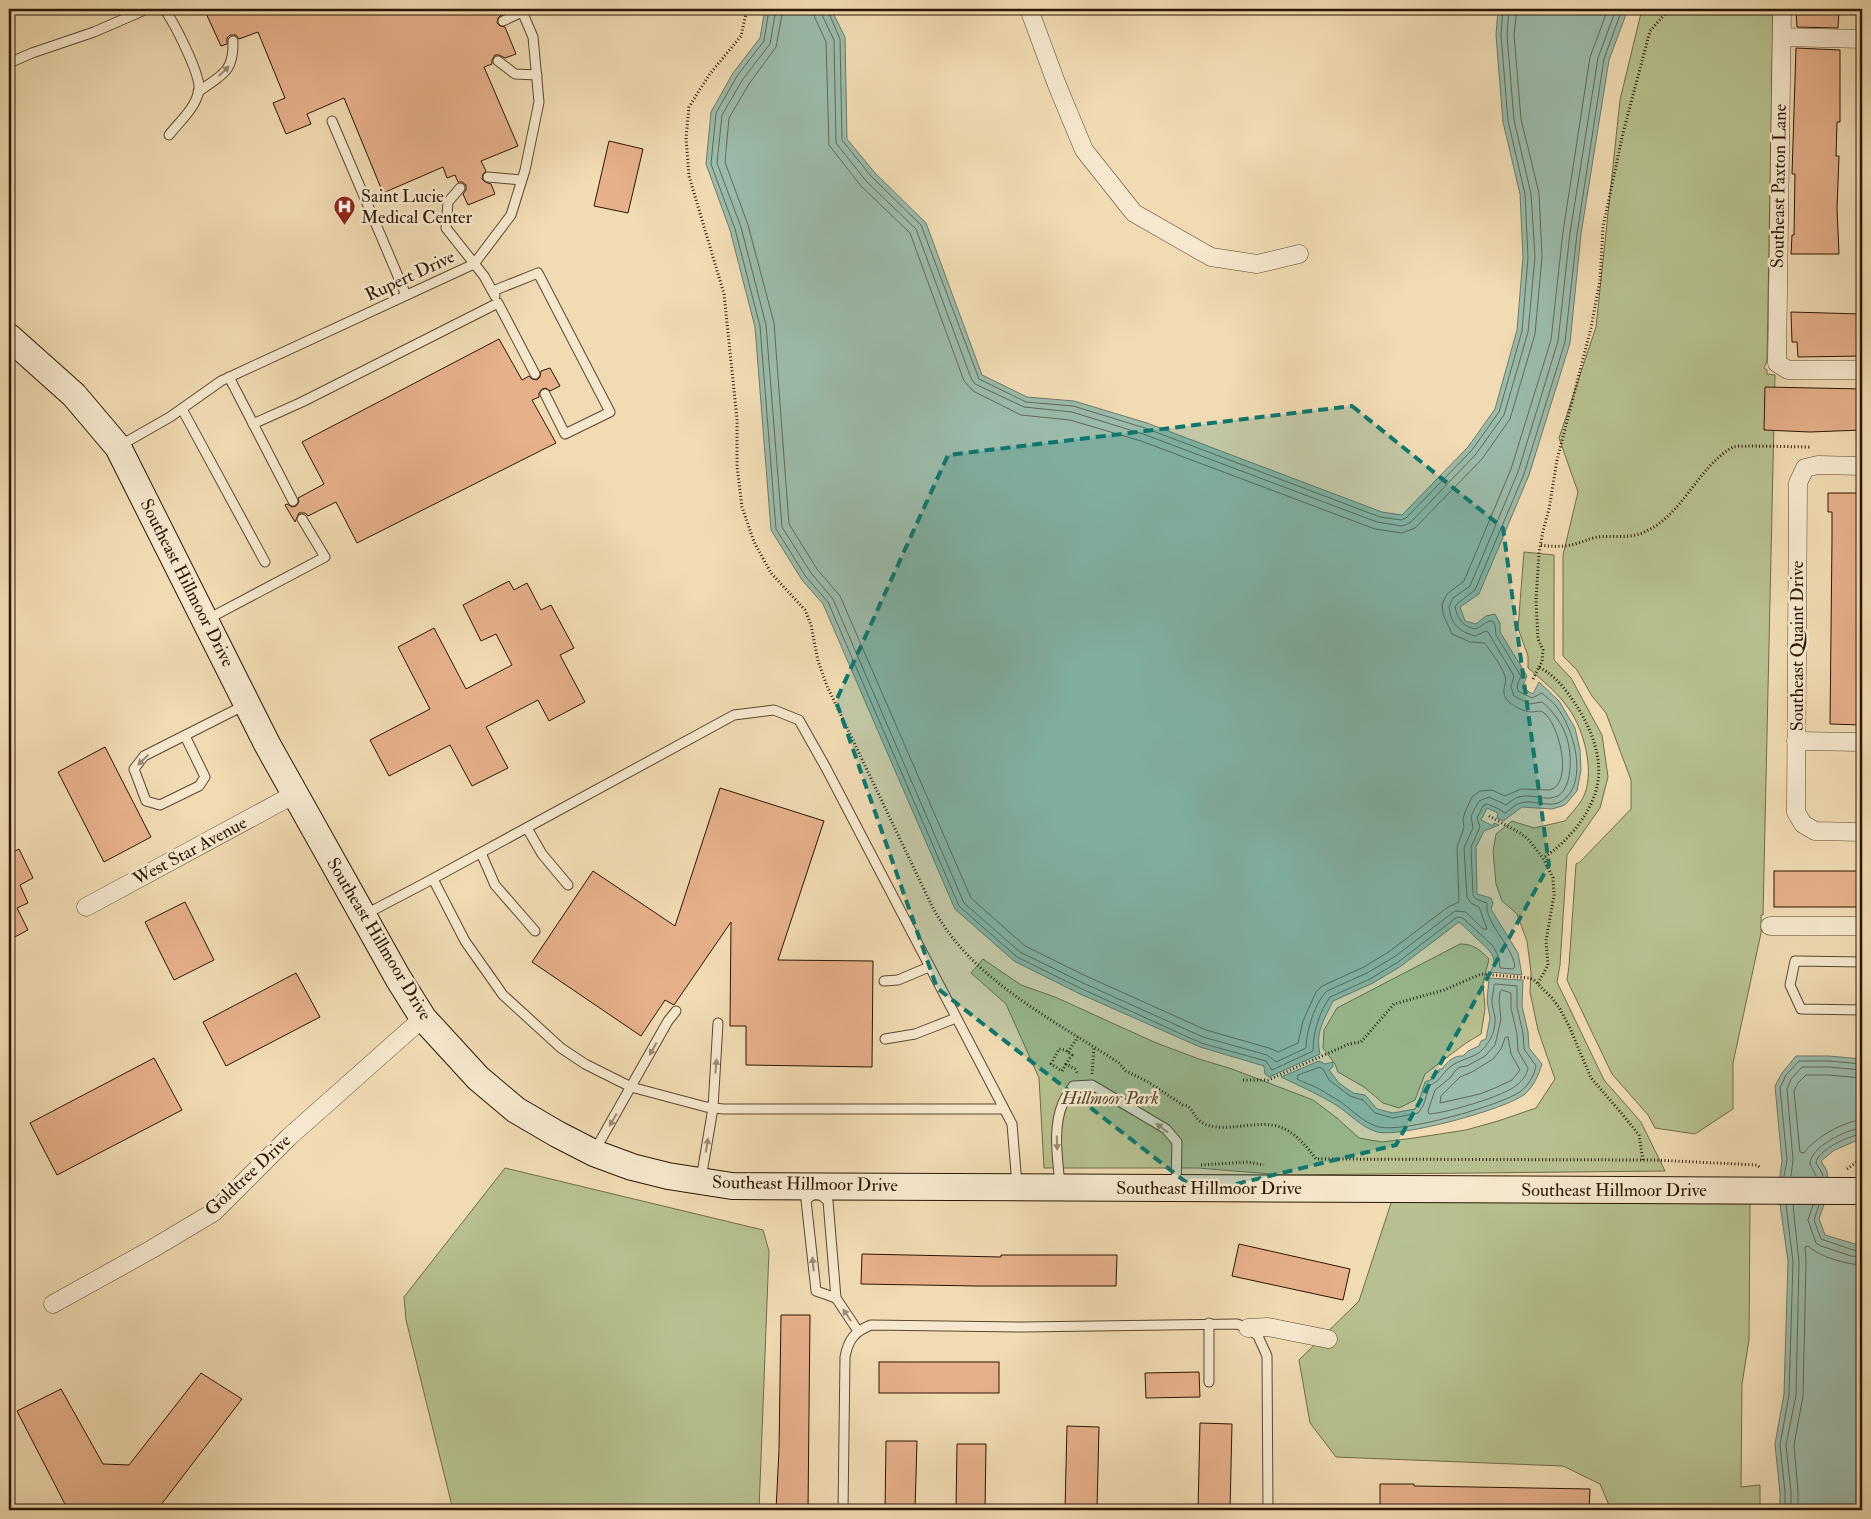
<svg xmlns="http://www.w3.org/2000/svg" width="1871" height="1519" font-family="'IM FELL Double Pica',serif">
	<rect width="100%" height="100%" fill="#f1dbb3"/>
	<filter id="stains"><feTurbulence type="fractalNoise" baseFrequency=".004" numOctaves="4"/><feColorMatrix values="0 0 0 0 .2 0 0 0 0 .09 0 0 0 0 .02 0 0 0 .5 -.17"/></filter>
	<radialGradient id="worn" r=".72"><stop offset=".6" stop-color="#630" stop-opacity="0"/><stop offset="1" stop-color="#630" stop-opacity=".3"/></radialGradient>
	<!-- green -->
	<g fill="#b7c18f" stroke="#716c49">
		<polygon points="1642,9 1773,9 1767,361 1764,368 1767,370 1767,374 1775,375 1763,915 1761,915 1761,933 1733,1063 1733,1109 1695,1134 1655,1128 1648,1115 1612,1074 1567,980 1569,966 1576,864 1580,862 1631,809 1631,780 1606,713 1592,696 1577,670 1563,656 1563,555 1578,492 1559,438 1596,327 1620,100"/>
		<path d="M1524,552L1554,555V660L1571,678L1602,735L1608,777L1600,808L1567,855L1560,965L1557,982L1604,1080L1641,1122L1665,1171L1283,1175L1198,1168H1044L1039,1078L1006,1004L971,973L983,959L1021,985L1055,997L1154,1042L1199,1059L1232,1069L1313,1100L1337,1118L1359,1138L1382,1142L1414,1138L1466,1130L1498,1121L1536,1108L1555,1079L1538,1030L1530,992L1531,972L1527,941L1517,914L1502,901L1496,884L1493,851L1496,834L1512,821L1534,828L1565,821C1571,813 1582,803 1585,793C1594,769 1584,730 1569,709C1558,693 1542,680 1528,668V656L1518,628Z"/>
		<path d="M1460,944C1474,944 1480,950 1489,959L1483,983L1485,1009L1481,1034L1466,1043L1425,1074L1415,1100L1399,1108L1383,1103L1364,1087L1338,1072L1335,1064L1323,1048L1324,1030L1337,1008Z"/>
		<polygon points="505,1168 763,1230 769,1251 759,1510 453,1510 406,1320 404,1297"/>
		<polygon points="1392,1200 1750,1201 1749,1340 1742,1384 1741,1487 1760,1485 1760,1510 1611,1510 1600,1484 1563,1466 1336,1457 1310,1423 1299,1360 1359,1301"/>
	</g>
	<!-- water -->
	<g fill="#9bbbab" stroke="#6e7968">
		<path d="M765,9H831L845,37L847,139L875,173L926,223L982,375L1027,397L1074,401L1147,423L1382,512L1402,515L1468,447L1495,409L1517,330L1523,257L1520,194L1503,122L1496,35L1498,9H1628L1609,60L1581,234L1570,343L1529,475L1479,594L1460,607L1465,621L1476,624L1486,616L1495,614L1500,623V632L1527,676L1522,688L1533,694L1539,682L1559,701L1575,728L1580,750L1581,770L1577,791L1565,805L1552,809L1522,807L1503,821L1497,818L1498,813L1487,808L1481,820L1493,826L1494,823L1499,825L1484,831L1476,847L1477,894L1491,898L1493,903L1491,909L1518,953L1522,975L1490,972C1501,958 1487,948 1477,939C1471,933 1465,927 1459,922L1401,966L1373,983L1333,1001C1324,1020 1315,1032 1320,1054L1269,1077L1265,1074L1264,1066L1200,1047L1078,993L1014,961L955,909L823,604L802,580L771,530L755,327L730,230L706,164L711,112L733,73L760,38Z"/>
		<path d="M1489,978L1523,980L1522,1006L1528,1032L1529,1048L1542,1064C1538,1076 1534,1086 1525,1094C1507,1109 1400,1138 1377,1132C1361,1127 1350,1114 1336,1105C1318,1094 1300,1086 1281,1077L1319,1061L1325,1064L1333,1062V1067L1329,1070L1339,1083L1353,1093L1365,1095L1377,1109L1393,1113L1415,1109L1418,1104L1425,1082L1432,1079L1433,1075L1439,1072V1069H1442C1447,1062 1454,1055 1463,1056L1468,1051L1479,1046L1481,1041L1486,1039L1490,1018L1487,1001Z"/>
		<polygon points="1796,1056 1829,1056 1862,1059 1862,1138 1833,1151 1821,1161 1827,1171 1829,1190 1819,1219 1825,1235 1862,1246 1862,1510 1780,1510 1780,1493 1775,1444 1784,1394 1788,1261 1778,1190 1782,1161 1775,1086 1782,1073"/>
	</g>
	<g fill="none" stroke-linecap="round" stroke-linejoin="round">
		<!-- shore -->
		<g stroke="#636857" stroke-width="1">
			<path d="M769,9L764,41L737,76L716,113L711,164L735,229L760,326L776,529L806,577L828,602L959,906L1017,957L1080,988L1201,1043L1266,1061L1272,1070L1313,1051C1313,1032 1319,1013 1330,997L1370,979L1398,962L1457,917L1463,918L1493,946L1499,958L1500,968L1513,969L1515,967C1512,944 1484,923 1487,903L1476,899L1473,895L1471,847L1480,827L1477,818L1483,806L1487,804L1499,809L1505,813C1510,810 1515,804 1521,803C1534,799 1550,809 1562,801C1590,782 1573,727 1556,706C1552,701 1546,697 1542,693L1532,698L1518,691L1517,686L1521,676L1496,635L1495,625L1493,621H1489L1476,629C1463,627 1458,620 1455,607L1458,603L1475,590L1524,474L1565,342L1577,234L1604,59L1622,9"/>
			<path d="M776,9L770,44L743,79L722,115L717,163L741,227L766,325L782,527L811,573L833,599L964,903L1020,952L1083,983L1203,1037L1267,1055L1276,1062L1306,1048C1306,1032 1315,1002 1327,991L1367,973L1394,957L1455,911L1466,912L1483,929H1487L1479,907L1471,903L1467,897L1464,848L1473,828L1471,816L1479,801L1489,797L1506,805C1510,802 1514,798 1519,797C1531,793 1546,802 1558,796C1574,786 1572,748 1565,733C1560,721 1552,710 1542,702L1530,704L1514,696L1511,687L1514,676L1488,632L1486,631L1475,636C1458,631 1451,624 1449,607L1453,598L1470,586L1518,472L1558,341L1570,233L1598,58L1616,9"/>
			<path d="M783,9L776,47L749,84L729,118L725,162L748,225L774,323L789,524L817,569L840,596L971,898L1025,946L1086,976L1206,1030L1269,1048L1278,1052L1298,1043L1303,1021L1316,992L1322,986L1364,967L1390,951L1448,907L1459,902L1457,847L1464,828L1463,819L1465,812L1472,797L1480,791L1492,790L1505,796L1521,789L1550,790C1574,783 1559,723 1543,712C1539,710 1536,712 1532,712C1524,712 1513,706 1508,701C1499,691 1508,684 1505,676C1501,664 1491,653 1485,643L1470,642L1452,634L1443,614L1442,604L1447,594L1464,581L1511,469L1551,340L1563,232L1590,57L1608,9"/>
			<polyline points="813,9 815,18 826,42 829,145 861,186 910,233 964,381 973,391 1021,415 1070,420 1141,441 1375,529 1402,533 1415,528 1482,459 1510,419 1535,334 1542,257 1539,193 1521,119 1514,35 1517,9"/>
			<polyline points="821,9 822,15 834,40 836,143 866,181 916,229 971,378 975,384 1024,407 1072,412 1143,434 1377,522 1402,526 1410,523 1476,454 1504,415 1528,332 1535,257 1531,194 1514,120 1507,35 1509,9"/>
			<polyline points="827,9 840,39 842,140 871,176 921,225 979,379 1026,402 1073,406 1145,428 1380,517 1401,520 1406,518 1472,450 1499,412 1522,331 1528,257 1525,194 1508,121 1501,35 1503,9"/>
			<path d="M1496,984L1517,986V1007L1523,1033L1524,1049L1536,1066C1534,1076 1528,1086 1520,1092C1498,1106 1404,1133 1379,1127C1364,1123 1353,1111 1341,1102C1334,1098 1328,1094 1321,1090C1313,1085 1304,1083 1297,1079L1298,1075L1320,1067L1323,1069L1329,1080L1350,1096L1363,1100L1375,1113L1393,1118L1418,1113L1423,1106L1430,1085C1440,1082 1444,1070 1453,1065C1461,1059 1477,1057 1483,1049C1491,1041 1496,1029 1495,1017C1494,1012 1492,1007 1492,1001C1492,996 1494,991 1494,985Z"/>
			<path d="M1502,990L1511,993V1008L1517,1034L1518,1051L1528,1068C1527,1074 1523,1080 1518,1084C1506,1096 1446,1113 1429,1114L1428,1111L1435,1090L1451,1077L1455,1071L1460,1067L1467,1066L1485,1056L1495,1045L1501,1019L1499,1001L1500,992Z"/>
			<polygon points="1508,1037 1511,1054 1520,1070 1512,1080 1495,1088 1480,1094 1440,1103 1441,1096 1460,1077 1472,1072 1493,1059 1501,1049 1505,1038"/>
			<path d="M1862,1078L1828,1075H1806L1798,1083L1794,1091L1800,1152L1804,1153C1814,1138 1844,1121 1862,1120"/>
			<polyline points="1784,1176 1787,1160 1780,1088 1786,1075 1799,1061 1829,1061 1862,1064"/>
			<polyline points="1791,1176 1793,1160 1787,1089 1791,1079 1802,1067 1829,1067 1862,1070"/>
			<path d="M1816,1176L1810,1164C1810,1147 1847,1129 1862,1128"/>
			<path d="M1823,1176L1822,1173L1816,1163C1817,1150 1850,1135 1862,1134"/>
			<polyline points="1813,1205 1808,1220 1816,1243 1821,1246 1851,1256 1862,1257"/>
			<polyline points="1819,1205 1814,1220 1821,1239 1853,1250 1862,1251"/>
			<polyline points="1785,1510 1785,1492 1780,1445 1789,1395 1793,1262 1786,1205"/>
			<polyline points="1791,1510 1791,1492 1786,1445 1796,1395 1799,1262 1793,1205"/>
			<path d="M1798,1510V1492L1794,1445L1803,1396L1806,1262L1805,1247L1808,1246C1820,1257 1845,1264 1862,1265"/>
		</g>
	</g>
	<!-- building -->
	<g fill="#e6b08b" stroke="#2b1603">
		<polygon points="204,9 498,9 501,15 498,18 497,23 500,26 505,27 516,54 505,58 499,55 495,55 492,60 492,64 484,67 518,146 481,161 486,171 483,174 482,179 485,182 491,184 495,194 468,205 463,194 466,190 466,185 462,182 458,182 455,175 447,178 443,167 383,193 344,98 307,114 311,124 286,134 273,103 285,98 258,32 239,39 236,35 230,35 227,38 227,44 221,46"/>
		<polygon points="1796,9 1839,9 1838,28 1797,27"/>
		<polygon points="1796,48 1840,50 1840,122 1837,122 1836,156 1839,156 1837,209 1839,254 1791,254 1792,235 1794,235 1795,174 1792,174"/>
		<polygon points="609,141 643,149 628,213 594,206"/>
		<polygon points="1791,312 1862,314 1862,356 1798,357 1797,342 1792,342"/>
		<polygon points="499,339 522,380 529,376 532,379 537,380 540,377 541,371 550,368 560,386 550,391 546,388 542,389 539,393 539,397 532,400 556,443 357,543 336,502 308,516 305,513 299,513 295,522 285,505 287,504 292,507 296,506 299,502 298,498 324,484 302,442"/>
		<polygon points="1765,387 1862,389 1862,430 1810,432 1764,430"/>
		<polygon points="1828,493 1862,493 1862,725 1830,724 1832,539 1832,512 1828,512"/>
		<polygon points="509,581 514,590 527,583 541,610 551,605 574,648 560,655 585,702 549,721 538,700 486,727 508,768 472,786 450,745 389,776 370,740 430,709 398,647 434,628 466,689 512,665 496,634 481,641 463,605"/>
		<polygon points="105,747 151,837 104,862 58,772"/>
		<polygon points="720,788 824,821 778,960 873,961 872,1067 746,1065 746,1026 730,1026 731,922 674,1005 665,1000 641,1036 532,962 593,871 675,926"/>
		<polygon points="19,849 33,878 20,885 28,903 17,908 28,930 9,940 9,854"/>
		<rect x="1774" y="871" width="88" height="36"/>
		<polygon points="185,902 214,960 174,980 145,922"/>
		<polygon points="296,973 320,1017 226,1066 203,1022"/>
		<polygon points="154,1058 182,1110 57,1175 30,1123"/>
		<polygon points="1239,1244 1350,1269 1343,1300 1232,1276"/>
		<polygon points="862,1254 1001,1257 1001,1255 1117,1255 1116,1286 977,1286 861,1284"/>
		<polygon points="781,1315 810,1315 808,1510 776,1510 779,1450"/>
		<rect x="879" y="1362" width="120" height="31"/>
		<polygon points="1199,1372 1200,1397 1146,1398 1145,1373"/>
		<polygon points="201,1373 242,1399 157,1510 68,1510 17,1411 61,1389 103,1464 129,1465"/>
		<polygon points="1200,1423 1232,1424 1230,1510 1198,1510"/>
		<polygon points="1067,1426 1099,1427 1097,1510 1065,1510"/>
		<polygon points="886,1441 917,1441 915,1510 885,1510"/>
		<polygon points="957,1444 986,1444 985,1510 956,1510"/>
		<polygon points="1380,1484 1414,1484 1414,1486 1590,1489 1589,1510 1437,1510 1437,1508 1380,1508"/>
	</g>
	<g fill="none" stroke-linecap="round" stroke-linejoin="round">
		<defs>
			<g id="lane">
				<path d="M164,9C174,22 201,75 199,90C196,108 179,122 169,135"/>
				<polyline points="503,21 522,12"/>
				<polyline points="498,61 515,74 537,75"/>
				<polyline points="9,63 32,53 94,32 147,9"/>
				<path d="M198,92C221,75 234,73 233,41"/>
				<polyline points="332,121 406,295"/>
				<polyline points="488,177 521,180"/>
				<polyline points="460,188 448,202 446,228 484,276 495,296"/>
				<polyline points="493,291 538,273 610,412 565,434 545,394"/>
				<polyline points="229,377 293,501"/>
				<polyline points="182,409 265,562"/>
				<polyline points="253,424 302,402 498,303 535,374"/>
				<polyline points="121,445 170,417 221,381 474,264 511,215 525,170 539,102 533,37 521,9"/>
				<polyline points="206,620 325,557 302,519"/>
				<polyline points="185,736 205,777 199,786 160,805 146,801 134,769 144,756 245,705"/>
				<polyline points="527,828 542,854 568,885"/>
				<polyline points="481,853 495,885 535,931"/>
				<polyline points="433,879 465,941 503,995 561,1048 585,1064 631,1087 706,1107 723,1109 1004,1109"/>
				<polyline points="364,915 425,883 734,715 774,710 799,720 826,768 1012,1124 1017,1185"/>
				<polyline points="1862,962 1795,961 1790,985 1801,1009 1862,1010"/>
				<polyline points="884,981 898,980 929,967"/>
				<polyline points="885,1039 915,1034 956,1018"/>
				<polyline points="595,1150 668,1021 676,1011"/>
				<polyline points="701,1179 713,1108 718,1023"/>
				<path d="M1060,1186C1058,1159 1052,1128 1063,1103C1065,1097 1070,1091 1073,1086L1092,1085L1166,1129L1177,1142L1176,1186"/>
				<polyline points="815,1193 806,1200 816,1291 836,1298"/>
				<polyline points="818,1193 828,1201 836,1298 858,1331"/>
				<polyline points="1209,1323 1209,1382"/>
				<path d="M843,1510L845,1357C848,1340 855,1331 871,1325L1024,1327L1237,1324L1248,1328L1258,1336L1267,1356L1268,1510"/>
			</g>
			<g id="street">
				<polyline points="1029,9 1057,85 1084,150 1134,213 1211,257 1257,264 1299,254"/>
				<polyline points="1782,9 1777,363 1788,370 1862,370"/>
				<polyline points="1782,37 1862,39"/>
				<polyline points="1862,466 1818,465 1805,468 1798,483 1796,812 1803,824 1815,831 1862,832"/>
				<polyline points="1796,741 1862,742"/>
				<polyline points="86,907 295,794"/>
				<polyline points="1770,926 1862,926"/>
				<polyline points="53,1304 152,1249 214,1212 289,1137 423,1018"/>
				<polyline points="1248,1328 1268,1327 1328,1339"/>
			</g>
			<polyline id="secondary" points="9,337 74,395 118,447 267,744 398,978 423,1018 478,1078 516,1110 557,1134 594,1153 632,1167 668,1176 732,1186 1862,1191"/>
		</defs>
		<!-- lane casing -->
		<use href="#lane" stroke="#5c472f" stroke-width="11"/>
		<!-- street casing -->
		<use href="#street" stroke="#5c472f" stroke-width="19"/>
		<!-- secondary casing -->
		<use href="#secondary" stroke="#2b1603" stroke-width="28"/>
		<!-- path -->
		<g stroke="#2b1603" stroke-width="3" stroke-dasharray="1 2.5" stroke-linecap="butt">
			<path d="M747,9L741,36L709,75L689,107L686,138L689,176L724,294L737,419V466L742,507L754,542L771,573L805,610L811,625L818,661L827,686L931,904C969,979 1051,1018 1119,1063L1126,1071L1148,1082L1183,1105L1188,1106C1193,1111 1195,1117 1200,1121C1220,1137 1260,1116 1285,1129C1298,1136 1307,1147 1316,1159L1654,1160L1757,1165L1761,1168"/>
			<path d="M1541,545C1552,547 1564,547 1575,544C1582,542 1589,539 1597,537C1612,535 1627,539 1642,533C1683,517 1696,468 1733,447C1737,445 1800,447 1810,447"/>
			<polyline points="1539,667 1542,662 1543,650 1538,639 1536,600 1539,553 1543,531 1549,509 1557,460 1591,328 1600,280 1603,227 1623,133 1650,31 1664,15 1666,9"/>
			<path d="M1533,679L1539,667C1555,676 1564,687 1574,702C1589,724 1602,754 1598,781C1594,811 1568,842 1543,858"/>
			<polyline points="1489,816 1520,833 1528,839 1543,858 1553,878 1554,895 1546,941 1548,965 1538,983"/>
			<polyline points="1068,1052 1078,1037"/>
			<polyline points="1066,1064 1062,1071 1051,1064 1059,1049 1065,1050 1072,1055 1066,1064 1075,1069 1078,1074"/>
			<polyline points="1092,1074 1094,1048"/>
			<polyline points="1243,1080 1268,1080 1349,1044 1361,1042 1394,1004 1444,990 1481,974 1529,978 1534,980 1552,998 1560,1009 1569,1026 1591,1078 1623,1115 1639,1135 1643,1160"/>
			<polyline points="1201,1165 1248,1162 1264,1165"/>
			<polyline points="1847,1169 1858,1161 1862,1161"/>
		</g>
		<!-- lane -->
		<use href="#lane" stroke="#f6e8ce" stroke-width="9"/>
		<!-- street -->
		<use href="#street" stroke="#f6e8ce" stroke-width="18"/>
		<!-- secondary -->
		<use href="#secondary" stroke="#f6e8ce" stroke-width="26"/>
	</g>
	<!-- one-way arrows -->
	<defs><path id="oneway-solid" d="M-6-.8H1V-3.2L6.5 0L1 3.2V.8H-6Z" transform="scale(1.25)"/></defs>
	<g fill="#9b8a73">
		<use href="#oneway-solid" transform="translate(224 71) rotate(-43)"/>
		<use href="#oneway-solid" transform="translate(143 760) rotate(136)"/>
		<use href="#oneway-solid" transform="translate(653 1049) rotate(119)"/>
		<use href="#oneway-solid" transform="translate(716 1066) rotate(-85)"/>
		<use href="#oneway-solid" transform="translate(613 1120) rotate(120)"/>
		<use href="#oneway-solid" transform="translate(1162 1128) rotate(-143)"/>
		<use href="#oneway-solid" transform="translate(1057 1143) rotate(88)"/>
		<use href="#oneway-solid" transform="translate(707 1145) rotate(-81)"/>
		<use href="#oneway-solid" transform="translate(813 1264) rotate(-96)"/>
		<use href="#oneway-solid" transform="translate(847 1315) rotate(-124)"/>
	</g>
	<!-- marked area -->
	<path fill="#0f766e" fill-opacity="0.2" stroke="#0f766e" stroke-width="4" stroke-dasharray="10 6" stroke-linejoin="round" d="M1352,406L1503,528L1549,865L1396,1145L1200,1193L937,988L836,701L948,455Z"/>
	<!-- icons -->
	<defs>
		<symbol id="hospital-pin" viewBox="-11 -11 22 30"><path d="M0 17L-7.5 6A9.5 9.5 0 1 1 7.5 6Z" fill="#8f2418" stroke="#f6e8ce"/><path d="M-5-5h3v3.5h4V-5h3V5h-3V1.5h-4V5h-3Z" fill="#fff"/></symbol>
	</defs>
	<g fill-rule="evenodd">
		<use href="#hospital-pin" x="332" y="194" width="25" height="34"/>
	</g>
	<g text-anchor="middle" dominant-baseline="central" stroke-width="5" stroke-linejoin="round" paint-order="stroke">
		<!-- street labels -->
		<g font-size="18" fill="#2b1603" stroke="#f6e8ce">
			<text transform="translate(1779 186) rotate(-89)">Southeast Paxton Lane</text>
			<text transform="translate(410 276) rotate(-25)">Rupert Drive</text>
			<text transform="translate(187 583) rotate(63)">Southeast Hillmoor Drive</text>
			<text transform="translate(1797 646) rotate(-90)">Southeast Quaint Drive</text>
			<text transform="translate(190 851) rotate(-28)">West Star Avenue</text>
			<text transform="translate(379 939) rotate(59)">Southeast Hillmoor Drive</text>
			<text transform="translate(248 1175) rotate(-43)">Goldtree Drive</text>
			<text transform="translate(805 1184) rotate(1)">Southeast Hillmoor Drive</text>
			<text x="1209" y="1188">Southeast Hillmoor Drive</text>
			<text x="1614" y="1190">Southeast Hillmoor Drive</text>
		</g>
		<!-- poi labels -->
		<g font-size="18" fill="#2b1603" stroke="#f6e8ce" text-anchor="start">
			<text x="361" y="196">Saint Lucie<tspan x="361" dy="21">Medical Center</tspan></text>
		</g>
		<!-- park labels -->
		<g font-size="18" font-style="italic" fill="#55492d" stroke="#f6e8ce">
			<text x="1110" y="1098">Hillmoor Park</text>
		</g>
	</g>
	<!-- margin -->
	<rect width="1871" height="1519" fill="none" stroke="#f1dbb3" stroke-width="30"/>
	<rect x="10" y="10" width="1851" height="1499" fill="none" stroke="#2b1603" stroke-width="2.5"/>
	<rect x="15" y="15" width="1841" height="1489" fill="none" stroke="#2b1603"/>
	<rect width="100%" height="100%" filter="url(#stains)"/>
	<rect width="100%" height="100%" fill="url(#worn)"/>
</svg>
